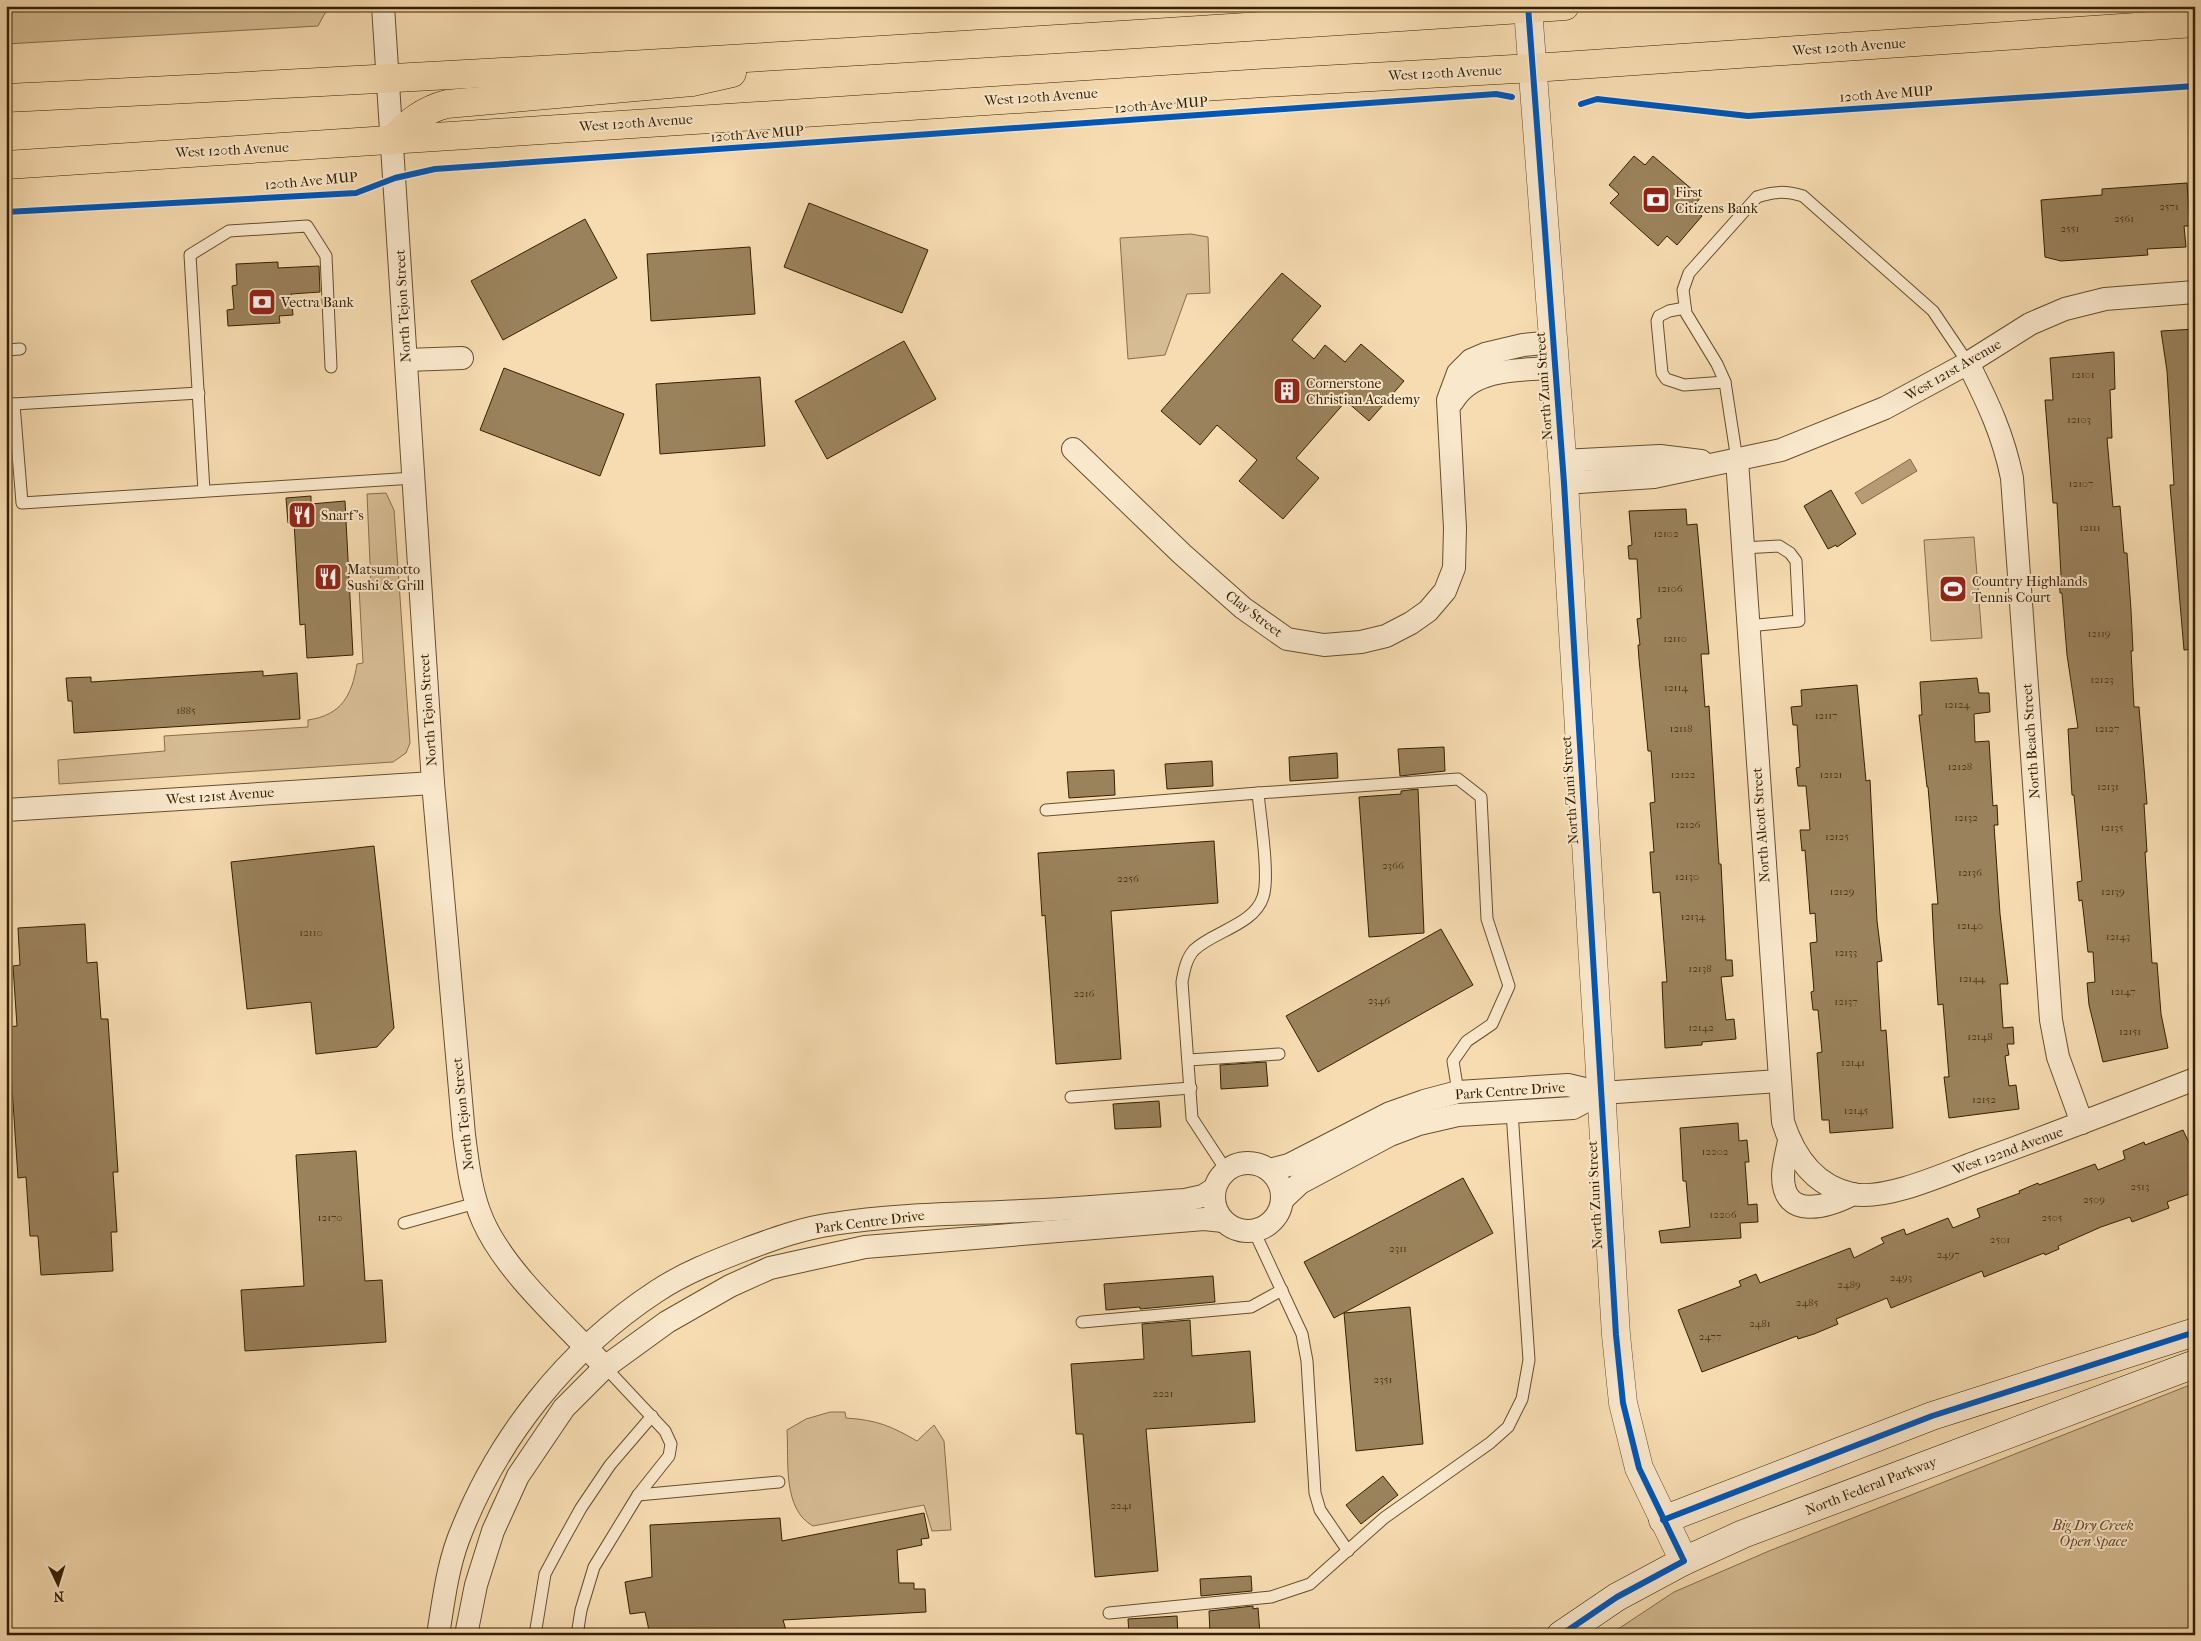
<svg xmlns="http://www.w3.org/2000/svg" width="2201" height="1641" font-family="'IM FELL French Canon',serif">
	<rect width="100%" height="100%" fill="#f7dcb1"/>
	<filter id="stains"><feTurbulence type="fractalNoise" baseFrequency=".004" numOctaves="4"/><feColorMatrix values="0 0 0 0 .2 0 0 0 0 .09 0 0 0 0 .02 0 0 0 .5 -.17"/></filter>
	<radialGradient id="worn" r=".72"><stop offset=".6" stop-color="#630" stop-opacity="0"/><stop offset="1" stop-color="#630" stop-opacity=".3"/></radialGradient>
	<!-- green -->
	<g fill="#d6bc93" stroke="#866e4a">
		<polygon points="6,6 337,6 325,13 318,26 6,44"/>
		<polygon points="1191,234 1208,237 1210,293 1187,294 1165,355 1128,359 1120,238"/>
		<path d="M386,493L394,510L410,743L406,753L393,762L59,784L58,760L165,751L164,736L308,727V720C342,715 352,695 357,664L363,663L359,587L371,586L367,494Z"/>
		<polygon points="1974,537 1982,638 1931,641 1924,540"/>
		<polygon points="2195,1383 2195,1635 1609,1635 1674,1592 1769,1551"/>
		<path d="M830,1412H845L846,1418C877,1420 891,1426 917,1441L934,1425L944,1441L951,1530L932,1531L924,1505L813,1526C782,1509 789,1460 787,1430L806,1419Z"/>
	</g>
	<!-- water -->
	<polygon fill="#b59c75" stroke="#826a46" points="1910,459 1917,471 1862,504 1855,493"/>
	<!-- building -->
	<g fill="#9a825c" stroke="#362000">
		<polygon points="1634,156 1645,165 1653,156 1701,197 1692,208 1702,216 1677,245 1667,236 1658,246 1610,203 1619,194 1609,185"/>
		<polygon points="2187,183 2190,226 2184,226 2186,247 2147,249 2148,255 2061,261 2045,257 2041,200 2102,195 2102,189"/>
		<polygon points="809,203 928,250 902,313 784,267"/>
		<polygon points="585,219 617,278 503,340 471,281"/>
		<polygon points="750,247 755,314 651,321 647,254"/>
		<polygon points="278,262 278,268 319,266 320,292 291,294 293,315 279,316 280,323 228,326 227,310 234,309 232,286 237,285 236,264"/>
		<polygon points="1282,273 1321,306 1292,340 1314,359 1325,345 1345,362 1361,344 1404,381 1369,421 1346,401 1296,458 1319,478 1283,519 1239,481 1257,460 1217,425 1200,445 1161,411"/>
		<polygon points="2195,329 2195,649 2184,650 2170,485 2174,485 2167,371 2161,331"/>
		<polygon points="904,341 936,399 827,459 795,401"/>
		<polygon points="2114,352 2115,389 2110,390 2112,438 2107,438 2113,507 2120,506 2124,553 2127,553 2131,610 2133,651 2131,651 2134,707 2139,707 2147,804 2144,804 2147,852 2145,852 2152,963 2157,963 2161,1014 2168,1048 2103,1062 2089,1005 2087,983 2095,982 2093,952 2088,952 2082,900 2079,901 2077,882 2082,881 2074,795 2072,795 2068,729 2078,728 2067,655 2062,593 2060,593 2059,575 2061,575 2057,503 2053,503 2045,400 2053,400 2050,358"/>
		<polygon points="504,368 624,414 600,476 480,430"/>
		<polygon points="760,377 765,446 660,454 656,384"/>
		<polygon points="1831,490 1856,534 1837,547 1836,545 1828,549 1804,506"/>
		<polygon points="311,496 311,504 345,501 353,655 307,658 305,624 300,625 294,522 288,523 286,498"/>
		<polygon points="1686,509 1687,525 1697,524 1709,654 1701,654 1705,707 1709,706 1719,864 1721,864 1726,960 1732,960 1733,976 1721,977 1726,1020 1734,1019 1736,1039 1702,1042 1702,1045 1665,1048 1662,982 1667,982 1660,892 1653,893 1650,852 1654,852 1650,803 1655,802 1651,751 1648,751 1639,659 1638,645 1640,645 1637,619 1641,618 1637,559 1629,559 1628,546 1632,545 1629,511"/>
		<polygon points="263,671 263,676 297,673 300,719 74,733 72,701 68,701 66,678 91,677 91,682"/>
		<polygon points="1977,678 1979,693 1989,693 1990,712 1974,714 1975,742 1989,741 1993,806 1997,805 1998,825 1994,825 2000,914 2008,984 2000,984 2003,1028 2013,1027 2014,1044 2007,1044 2009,1055 2005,1056 2009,1086 2016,1085 2019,1109 1949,1118 1944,1077 1949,1077 1943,1004 1938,1005 1934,945 1932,904 1938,904 1928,787 1927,787 1919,715 1922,715 1920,682"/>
		<polygon points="1857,685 1866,781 1870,780 1877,921 1882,961 1877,962 1881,1031 1886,1030 1893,1128 1830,1133 1829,1120 1822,1120 1817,1053 1822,1052 1818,1010 1813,1010 1811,992 1814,991 1810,943 1817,942 1815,913 1810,914 1805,850 1802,851 1800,830 1810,830 1806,786 1798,786 1796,768 1800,767 1797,725 1793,725 1791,707 1802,706 1801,690"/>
		<polygon points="1444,747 1445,771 1400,776 1398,749"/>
		<polygon points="1337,753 1338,778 1290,781 1289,757"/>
		<polygon points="1212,761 1213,786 1167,789 1165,764"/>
		<polygon points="1114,770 1115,795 1069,798 1067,772"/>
		<polygon points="1418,789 1424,933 1369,937 1359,797 1401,794 1401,791"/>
		<polygon points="1214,841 1218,903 1111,911 1121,1059 1056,1064 1045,915 1042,916 1038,853"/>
		<polygon points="374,846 394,1028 377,1047 316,1054 311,1002 247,1009 231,862"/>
		<polygon points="85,924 87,963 97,962 101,1019 108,1019 118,1172 113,1172 117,1232 111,1232 113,1271 41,1275 38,1236 30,1236 26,1177 18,1178 8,1027 17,1026 13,966 20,965 18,928"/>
		<polygon points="1441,929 1473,985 1318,1072 1286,1016"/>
		<polygon points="1266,1062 1268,1086 1221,1089 1220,1065"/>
		<polygon points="1159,1101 1161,1127 1115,1129 1113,1104"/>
		<polygon points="1738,1123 1739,1141 1747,1140 1749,1162 1745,1162 1748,1205 1757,1204 1758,1222 1740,1223 1741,1238 1661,1243 1659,1231 1690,1227 1686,1181 1683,1181 1680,1128"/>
		<polygon points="2183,1130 2195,1156 2195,1192 2167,1202 2169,1208 2132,1222 2130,1217 2101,1227 2058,1246 2059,1249 2045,1255 2044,1253 1984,1277 1982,1271 1891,1308 1887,1298 1836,1319 1838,1324 1814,1334 1798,1339 1797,1336 1702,1372 1678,1310 1741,1286 1739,1281 1756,1274 1760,1283 1850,1248 1854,1258 1884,1243 1881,1238 1904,1229 1906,1235 1948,1218 1953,1228 1980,1217 1977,1209 2020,1193 2019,1191 2038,1183 2039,1185 2095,1164 2098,1170 2125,1159 2123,1151 2144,1142 2145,1145"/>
		<polygon points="356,1151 365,1281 382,1280 386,1342 245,1351 241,1290 304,1286 296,1155"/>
		<polygon points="1463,1178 1493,1233 1334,1318 1304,1262"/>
		<polygon points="1213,1276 1215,1302 1140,1309 1140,1307 1106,1310 1104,1284"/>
		<polygon points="1410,1307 1423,1444 1356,1451 1344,1313"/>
		<polygon points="1190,1320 1192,1356 1250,1351 1255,1422 1146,1429 1158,1571 1095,1577 1083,1434 1076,1434 1071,1364 1144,1359 1142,1324"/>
		<polygon points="1383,1476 1398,1495 1361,1524 1346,1505"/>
		<polygon points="924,1513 929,1538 921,1539 922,1545 897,1550 899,1583 914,1583 914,1589 925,1589 926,1612 783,1620 786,1630 759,1635 650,1635 645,1612 630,1614 625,1582 652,1577 650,1525 780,1518 782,1541"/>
		<polygon points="1251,1576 1252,1591 1201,1596 1200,1579"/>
		<polygon points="1253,1606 1253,1609 1258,1608 1260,1634 1210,1635 1209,1611"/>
		<polygon points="1177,1616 1178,1635 1129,1635 1128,1619"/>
	</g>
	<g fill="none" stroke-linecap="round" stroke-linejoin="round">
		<defs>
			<g id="service">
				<polyline points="1685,308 1669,311 1659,316 1657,321 1662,373 1666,379 1684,385 1725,382"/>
				<polyline points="6,350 20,349"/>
				<polyline points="14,404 199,393"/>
				<polyline points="6,405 14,404 22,503 414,478"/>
				<path d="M1737,460L1725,382L1717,364L1686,313L1683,290L1689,273L1757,197C1774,191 1786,191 1803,196L1933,311L1968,363"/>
				<polyline points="204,491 190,255 229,231 307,226 326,256 331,367"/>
				<polyline points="1743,548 1779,546 1790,553 1796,561 1799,621 1748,626"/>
				<polyline points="1258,793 1458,779 1481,797 1487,919 1509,986 1492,1024 1467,1041 1453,1061 1458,1092"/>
				<path d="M1046,810L1258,793C1260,816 1270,877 1263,897C1254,925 1214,931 1194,950C1186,959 1184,971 1182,982L1192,1118L1226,1170"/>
				<polyline points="1189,1060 1279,1054"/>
				<polyline points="1071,1097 1191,1088"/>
				<polyline points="404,1223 476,1203"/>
				<polyline points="1254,1231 1302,1334 1307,1361 1315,1493 1320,1510 1348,1551"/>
				<polyline points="1082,1322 1251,1307 1282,1290"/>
				<polyline points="638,1495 779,1482"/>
				<polyline points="1109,1613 1271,1597 1310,1584 1384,1518 1490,1443 1508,1427 1522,1399 1529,1360 1512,1112"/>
				<polyline points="535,1635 545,1574 561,1544 581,1508 610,1465 652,1416"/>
				<polyline points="577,1635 581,1610 594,1567 638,1495 669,1456 671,1444 665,1431 605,1367"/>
			</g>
			<g id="minor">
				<path d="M383,6L433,783L464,1135C468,1165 471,1194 483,1221C506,1273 566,1325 605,1367"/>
				<polyline points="406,360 462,358"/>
				<path d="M1968,363C1988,403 2003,434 2012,478L2051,1020L2058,1057L2082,1123"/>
				<path d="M1453,401C1473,367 1521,370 1555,368"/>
				<polyline points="1073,449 1182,554 1243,608 1287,639 1324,645 1361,642 1386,636 1411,623 1428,611 1445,591 1454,568 1455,528 1448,400 1458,373 1471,360 1485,354 1523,345 1554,342"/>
				<path d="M1737,460L1783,1122C1794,1156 1814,1186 1852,1194C1886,1201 1947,1173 1979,1161C2051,1135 2123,1107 2195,1079"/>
				<polyline points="1562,461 1660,456 1701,461"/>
				<polyline points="1564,483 1654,477 1781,450 1885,408 1968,363 2030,324 2065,309 2105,299 2195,292"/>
				<polyline points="6,810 433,783"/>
				<path d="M1789,1141C1787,1152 1783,1165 1783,1176C1783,1221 1828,1207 1853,1194"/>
				<circle cx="1248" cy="1197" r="34"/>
				<polyline points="1269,1170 1289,1165 1390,1113 1424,1101 1458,1092 1568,1085 1601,1093 1779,1081"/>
				<polyline points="1283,1199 1300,1183 1390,1135 1419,1124 1458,1115 1573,1108 1601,1093"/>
				<path d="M438,1635C443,1604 447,1570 458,1540C496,1439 567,1350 657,1291C686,1272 718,1260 749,1248C776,1238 804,1228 833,1224C895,1214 958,1214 1021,1211C1076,1209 1130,1204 1185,1200L1203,1196L1214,1189"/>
				<polyline points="466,1635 476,1585 493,1531 518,1476 564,1408 605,1367 667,1322 730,1286 770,1268 865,1247 1204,1219 1223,1221"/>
			</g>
			<polyline id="tertiary" points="1528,9 1564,483 1616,1335 1623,1403 1639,1468 1684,1561"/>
			<g id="secondary">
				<polyline points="1663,1520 1932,1416 2195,1332"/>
				<polyline points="1561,1635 1617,1597 1684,1561 1743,1534 2195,1364"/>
			</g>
			<g id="primary">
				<path d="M6,98C526,73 1046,41 1565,6"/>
				<path d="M391,141C408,123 423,110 447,104L692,82L732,73"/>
				<polyline points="6,165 1264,83 1533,68 2195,23"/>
			</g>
		</defs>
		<!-- service casing -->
		<use href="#service" stroke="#664f2c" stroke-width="13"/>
		<!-- minor casing -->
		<use href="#minor" stroke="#664f2c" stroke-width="24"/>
		<!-- tertiary casing -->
		<use href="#tertiary" stroke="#664f2c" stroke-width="29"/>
		<!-- secondary casing -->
		<use href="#secondary" stroke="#362000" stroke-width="29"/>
		<!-- primary casing -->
		<use href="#primary" stroke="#362000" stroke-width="29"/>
		<!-- service -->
		<use href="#service" stroke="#fae8cc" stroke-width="11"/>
		<!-- minor -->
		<use href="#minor" stroke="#fae8cc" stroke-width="22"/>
		<!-- tertiary -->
		<use href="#tertiary" stroke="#fae8cc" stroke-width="28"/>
		<!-- secondary -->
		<use href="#secondary" stroke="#fae8cc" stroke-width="28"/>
		<!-- primary -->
		<use href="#primary" stroke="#f7dcb1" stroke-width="28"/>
		<defs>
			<g id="cycleway">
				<polyline points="1528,6 1564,483 1616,1335 1623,1403 1639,1468 1684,1561 1617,1597 1561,1635"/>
				<polyline points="1581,104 1597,99 1748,116 2195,86"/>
				<polyline points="6,212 356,193 395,178 435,169 1496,94 1512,97"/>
				<polyline points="1663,1520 1932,1416 2195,1332"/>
			</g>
		</defs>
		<!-- cycleway casing -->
		<use href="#cycleway" stroke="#fae8cc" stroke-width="9"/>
		<!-- cycleway -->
		<use href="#cycleway" stroke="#0057b8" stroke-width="6"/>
	</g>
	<!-- icons -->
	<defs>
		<symbol id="bank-square" viewBox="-11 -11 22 22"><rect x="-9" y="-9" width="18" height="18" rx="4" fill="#8f2418" stroke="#fae8cc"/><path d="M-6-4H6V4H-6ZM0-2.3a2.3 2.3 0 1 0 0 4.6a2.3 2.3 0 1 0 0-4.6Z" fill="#fff"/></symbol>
		<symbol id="building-square" viewBox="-11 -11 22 22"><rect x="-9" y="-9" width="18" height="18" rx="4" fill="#8f2418" stroke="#fae8cc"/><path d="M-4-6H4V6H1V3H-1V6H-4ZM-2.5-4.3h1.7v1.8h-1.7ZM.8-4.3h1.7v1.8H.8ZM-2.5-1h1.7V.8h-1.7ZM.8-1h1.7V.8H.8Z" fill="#fff"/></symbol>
		<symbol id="restaurant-square" viewBox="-11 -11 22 22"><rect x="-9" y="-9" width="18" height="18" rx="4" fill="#8f2418" stroke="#fae8cc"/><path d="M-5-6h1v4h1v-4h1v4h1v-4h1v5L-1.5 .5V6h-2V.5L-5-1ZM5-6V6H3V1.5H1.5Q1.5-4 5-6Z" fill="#fff"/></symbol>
		<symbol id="stadium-square" viewBox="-11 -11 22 22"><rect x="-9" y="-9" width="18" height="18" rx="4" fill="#8f2418" stroke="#fae8cc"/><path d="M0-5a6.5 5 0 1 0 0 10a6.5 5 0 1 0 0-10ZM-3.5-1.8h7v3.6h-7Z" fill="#fff"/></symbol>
	</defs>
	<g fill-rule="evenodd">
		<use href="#bank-square" x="1640" y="184" width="32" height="32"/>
		<use href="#bank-square" x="246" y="286" width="32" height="32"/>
		<use href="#building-square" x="1271" y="375" width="32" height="32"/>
		<use href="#restaurant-square" x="286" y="499" width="32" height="32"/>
		<use href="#restaurant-square" x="312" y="561" width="32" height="32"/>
		<use href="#stadium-square" x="1937" y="573" width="32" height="32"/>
	</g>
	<g text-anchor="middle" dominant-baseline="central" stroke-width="4" stroke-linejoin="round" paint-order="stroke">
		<!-- number labels -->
		<g font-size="11" fill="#4f3817">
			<text x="2169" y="206">2571</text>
			<text x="2124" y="218">2561</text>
			<text x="2070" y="228">2551</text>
			<text x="2083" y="374">12101</text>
			<text x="2079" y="419">12103</text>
			<text x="2081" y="483">12107</text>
			<text x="2090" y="527">12111</text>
			<text x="1666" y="533">12102</text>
			<text x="1670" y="588">12106</text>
			<text x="2099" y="633">12119</text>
			<text x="1675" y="638">12110</text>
			<text x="2102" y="679">12123</text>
			<text x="1676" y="687">12114</text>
			<text x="1957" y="704">12124</text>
			<text x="186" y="710">1885</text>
			<text x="1826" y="715">12117</text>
			<text x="1681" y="728">12118</text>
			<text x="2107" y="728">12127</text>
			<text x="1960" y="766">12128</text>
			<text x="1683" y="774">12122</text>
			<text x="1831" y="774">12121</text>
			<text x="2108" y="786">12131</text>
			<text x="1966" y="817">12132</text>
			<text x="1688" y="824">12126</text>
			<text x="2112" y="827">12135</text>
			<text x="1837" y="836">12125</text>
			<text x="1393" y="865">2366</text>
			<text x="1970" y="872">12136</text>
			<text x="1687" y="876">12130</text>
			<text x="1128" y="878">2256</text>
			<text x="1842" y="891">12129</text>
			<text x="2113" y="891">12139</text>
			<text x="1693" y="916">12134</text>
			<text x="1970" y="925">12140</text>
			<text x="311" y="932">12110</text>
			<text x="2118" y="936">12143</text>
			<text x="1846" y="952">12133</text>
			<text x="1700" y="968">12138</text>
			<text x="1972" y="978">12144</text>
			<text x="2123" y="991">12147</text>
			<text x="1084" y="993">2216</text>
			<text x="1379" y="1000">2346</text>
			<text x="1846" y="1001">12137</text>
			<text x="1701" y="1027">12142</text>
			<text x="2130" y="1031">12151</text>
			<text x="1980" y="1036">12148</text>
			<text x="1853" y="1062">12141</text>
			<text x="1984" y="1099">12152</text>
			<text x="1856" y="1110">12145</text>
			<text x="1715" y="1151">12202</text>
			<text x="2140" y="1186">2513</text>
			<text x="2094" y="1199">2509</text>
			<text x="1723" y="1214">12206</text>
			<text x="330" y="1217">12170</text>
			<text x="2052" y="1217">2505</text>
			<text x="2000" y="1239">2501</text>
			<text x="1398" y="1248">2311</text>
			<text x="1948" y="1254">2497</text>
			<text x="1901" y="1277">2493</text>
			<text x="1849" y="1284">2489</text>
			<text x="1807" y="1302">2485</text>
			<text x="1760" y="1323">2481</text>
			<text x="1710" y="1336">2477</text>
			<text x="1383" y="1379">2351</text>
			<text x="1163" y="1393">2221</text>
			<text x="1121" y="1505">2241</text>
		</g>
		<!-- street labels -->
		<g font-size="14" fill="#362000" stroke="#fae8cc">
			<text transform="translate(1849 47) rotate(-4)">West 120th Avenue</text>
			<text transform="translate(1445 73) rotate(-3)">West 120th Avenue</text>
			<text transform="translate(1886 94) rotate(-4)">120th Ave MUP</text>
			<text transform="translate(1041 97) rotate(-4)">West 120th Avenue</text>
			<text transform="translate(1161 105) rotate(-4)">120th Ave MUP</text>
			<text transform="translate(636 123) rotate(-4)">West 120th Avenue</text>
			<text transform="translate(757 134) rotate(-4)">120th Ave MUP</text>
			<text transform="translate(232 150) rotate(-3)">West 120th Avenue</text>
			<text transform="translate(311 181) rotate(-5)">120th Ave MUP</text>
			<text transform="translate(403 306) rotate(-93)">North Tejon Street</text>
			<text transform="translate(1953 370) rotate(-30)">West 121st Avenue</text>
			<text transform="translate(1544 386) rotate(-94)">North Zuni Street</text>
			<text transform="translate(1254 614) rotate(37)">Clay Street</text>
			<text transform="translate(428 710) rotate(-94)">North Tejon Street</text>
			<text transform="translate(2031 741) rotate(-94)">North Beach Street</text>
			<text transform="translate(1570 790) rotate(-94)">North Zuni Street</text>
			<text transform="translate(220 796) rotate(-4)">West 121st Avenue</text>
			<text transform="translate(1761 825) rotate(-94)">North Alcott Street</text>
			<text transform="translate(1510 1091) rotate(-4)">Park Centre Drive</text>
			<text transform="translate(463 1114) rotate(-96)">North Tejon Street</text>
			<text transform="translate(2008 1151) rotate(-20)">West 122nd Avenue</text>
			<text transform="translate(1595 1195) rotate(-93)">North Zuni Street</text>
			<text transform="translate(870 1222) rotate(-7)">Park Centre Drive</text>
			<text transform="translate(1871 1486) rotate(-21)">North Federal Parkway</text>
		</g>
		<!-- poi labels -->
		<g font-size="14" fill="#362000" stroke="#fae8cc" text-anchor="start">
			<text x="1675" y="192">First<tspan x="1675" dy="16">Citizens Bank</tspan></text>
			<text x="281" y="302">Vectra Bank</text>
			<text x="1306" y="383">Cornerstone<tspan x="1306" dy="16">Christian Academy</tspan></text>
			<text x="321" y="515">Snarf's</text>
			<text x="347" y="569">Matsumotto<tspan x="347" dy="16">Sushi &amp; Grill</tspan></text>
			<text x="1972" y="581">Country Highlands<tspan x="1972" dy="16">Tennis Court</tspan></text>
		</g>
		<!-- park labels -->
		<g font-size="14" font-style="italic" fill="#5e4725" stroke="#fae8cc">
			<text x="2093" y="1525">Big Dry Creek<tspan x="2093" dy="16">Open Space</tspan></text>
		</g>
	</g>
	<!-- margin -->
	<rect width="2201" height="1641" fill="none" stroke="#f7dcb1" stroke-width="25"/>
	<rect x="8" y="8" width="2186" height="1626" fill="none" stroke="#362000" stroke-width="2.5"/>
	<rect x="12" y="12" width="2176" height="1616" fill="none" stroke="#362000"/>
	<!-- north arrow -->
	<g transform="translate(58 1584) rotate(176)" stroke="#fae8cc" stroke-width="4" paint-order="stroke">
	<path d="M0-4L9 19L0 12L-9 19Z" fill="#362000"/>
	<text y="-8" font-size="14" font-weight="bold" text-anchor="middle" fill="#362000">N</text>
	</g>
	<rect width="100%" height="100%" filter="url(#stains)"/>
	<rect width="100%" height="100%" fill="url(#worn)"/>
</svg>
